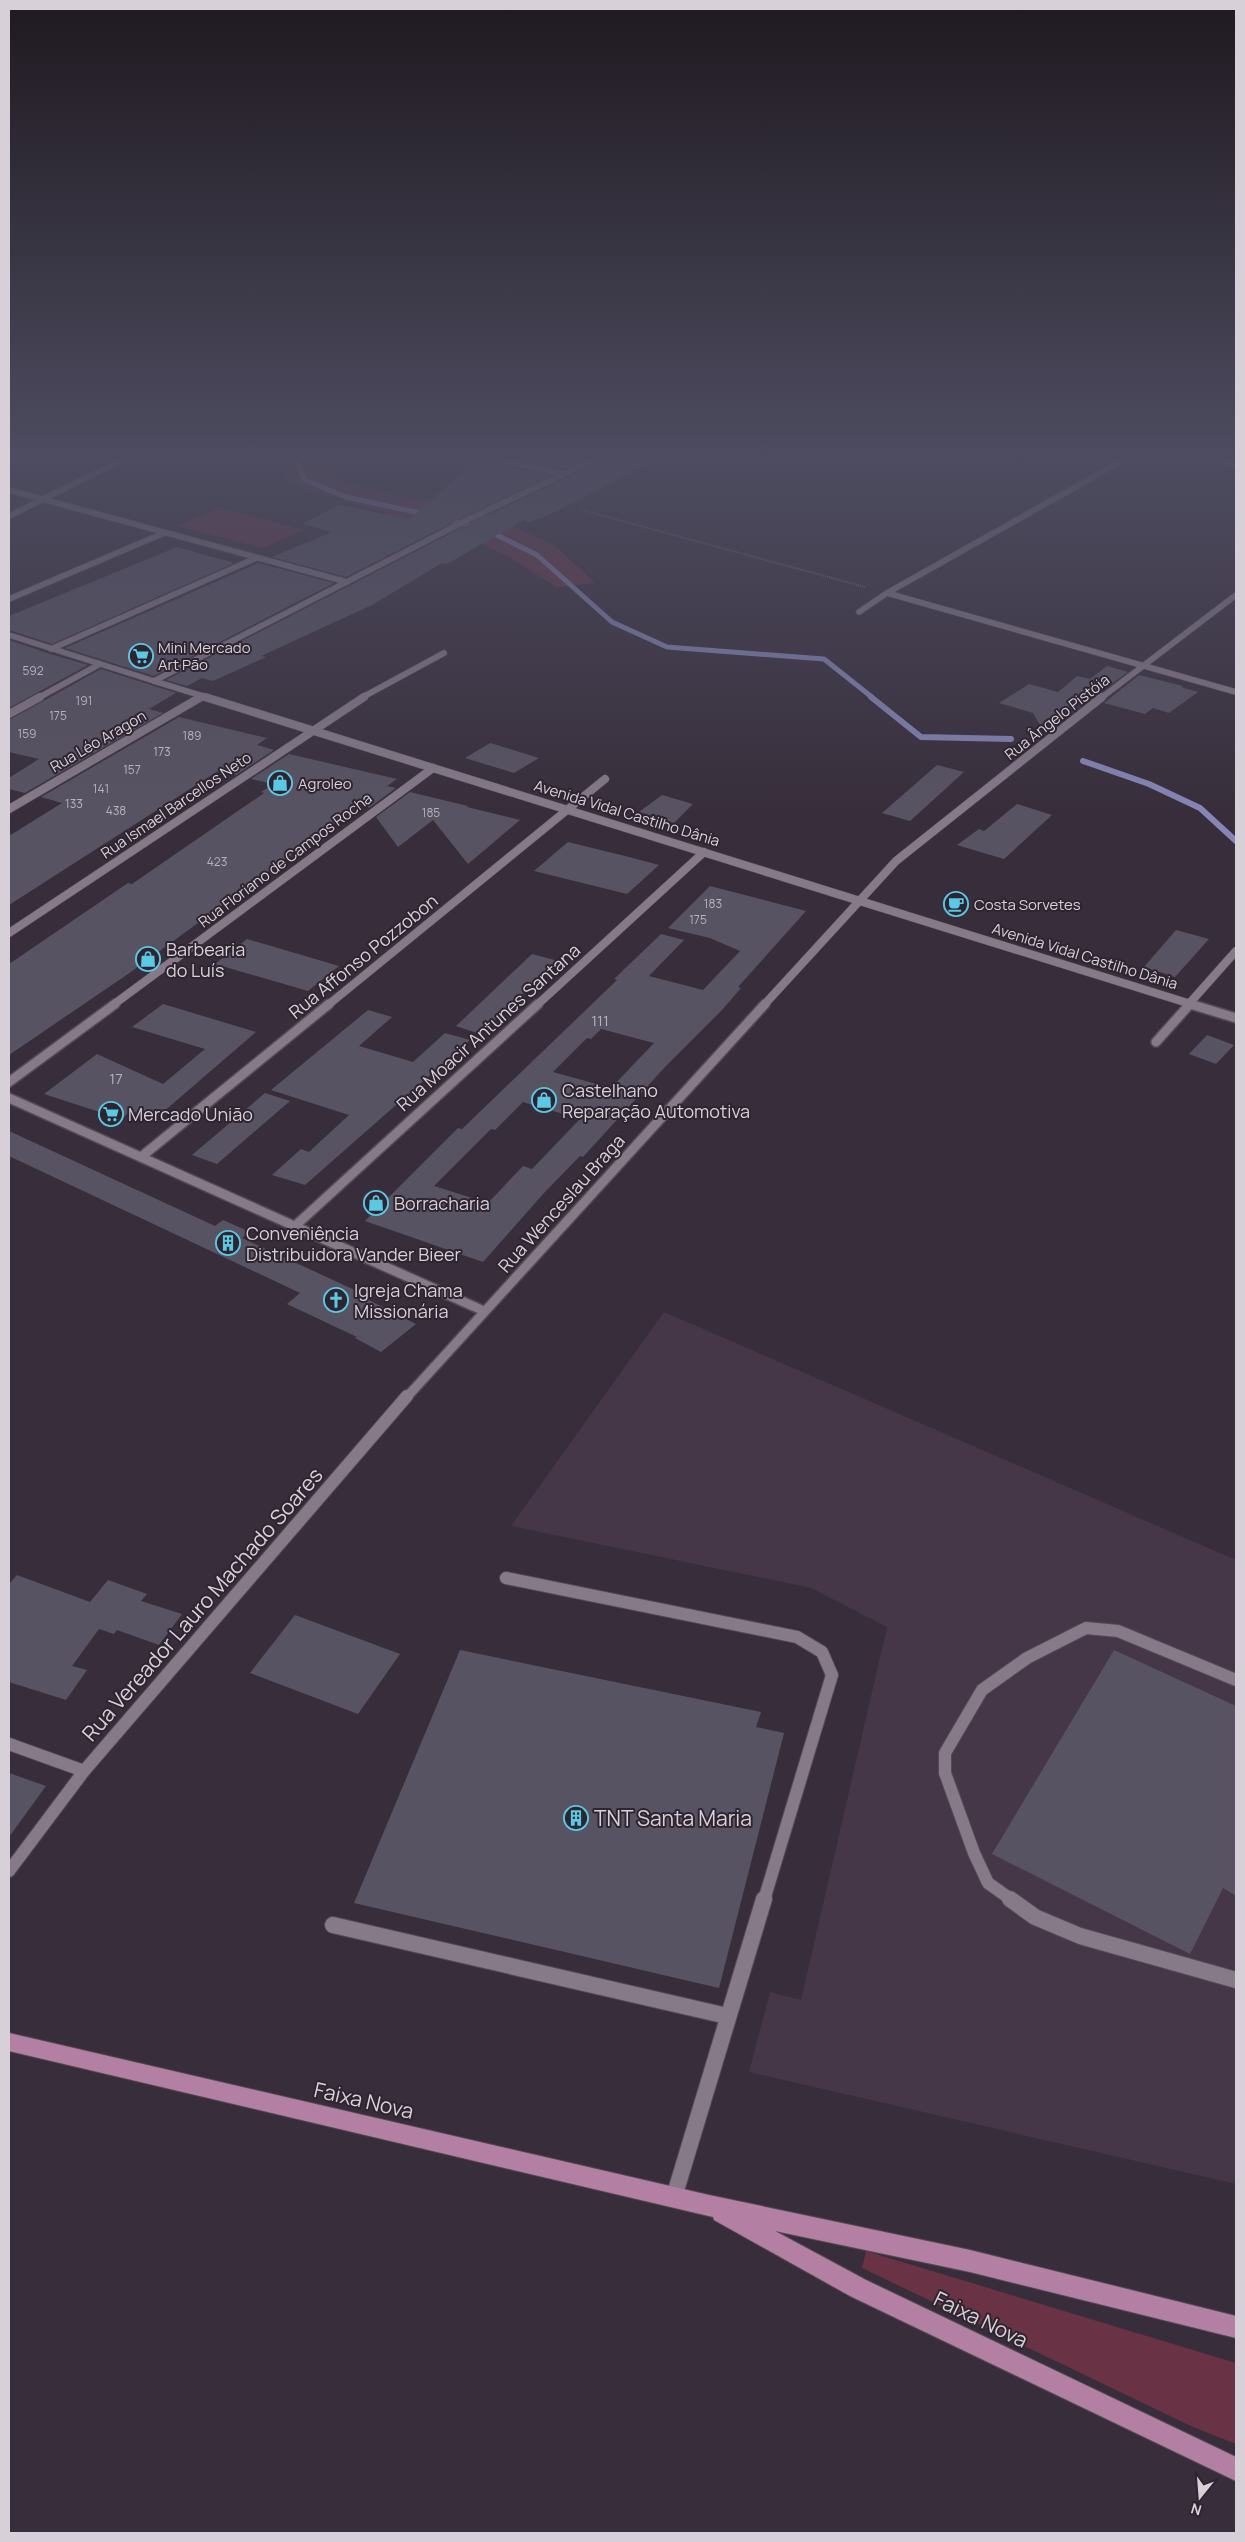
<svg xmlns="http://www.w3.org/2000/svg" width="1245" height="2542" font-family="Manrope,sans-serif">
	<rect width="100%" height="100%" fill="#382e3b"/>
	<!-- built -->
	<polygon fill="#453648" points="664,1312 1236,1560 1236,2184 749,2072 770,1992 801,2000 887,1627 811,1588 511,1526"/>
	<!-- green -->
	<g fill="#693245">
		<polygon points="277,458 329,458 332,476 362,488 407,497 456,503 501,521 554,545 595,583 556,587 509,557 478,542 398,523 384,512 310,490 286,479"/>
		<polygon points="219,508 304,530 262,548 177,526"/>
		<polygon points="866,2251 1236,2363 1236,2444 1193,2427 862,2268"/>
	</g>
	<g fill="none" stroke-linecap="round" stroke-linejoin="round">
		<!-- stream-far1 -->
		<g stroke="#8586b6" stroke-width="5">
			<polyline points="301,458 297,463 305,480 346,497 429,515"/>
			<polyline points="444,518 491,532 537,555 612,622 667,647 824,659 873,698"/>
		</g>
		<!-- stream -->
		<g stroke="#8586b6" stroke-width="6">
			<polyline points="871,697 921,737 1011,739"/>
			<polyline points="1083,761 1149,784 1200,808 1236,841"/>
		</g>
	</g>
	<!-- building -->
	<g fill="#585362" fill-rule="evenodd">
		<polygon points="478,458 485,458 489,463 550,476 465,516 346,577 272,557 332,532 303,524 339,505 410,519"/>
		<polygon points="510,458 588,458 564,469"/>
		<polygon points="603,458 661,458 546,516 530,522 523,520 447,564 442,563 372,605 261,656 266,657 213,681 202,678 187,686 166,680 469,524 600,462"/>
		<polygon points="177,547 234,563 52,644 9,630 9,616"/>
		<polygon points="258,563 334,583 154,676 65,648"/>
		<polygon points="9,640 50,654 88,665 9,708"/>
		<polygon points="1107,666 1128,672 1090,699 1084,697 1040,725 1033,713 999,703 1029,684 1058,692 1077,676 1090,679"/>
		<polygon points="101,669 176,693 149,709 163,713 25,793 9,789 9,778 39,759 9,752 9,720"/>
		<polygon points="1139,675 1183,686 1181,687 1198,692 1169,713 1153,708 1145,714 1104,703"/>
		<polygon points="179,717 267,738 257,745 274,750 236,775 218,771 9,905 9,836 62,803 41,797"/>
		<polygon points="490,743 539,758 514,773 465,758"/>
		<polygon points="289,754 397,779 387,786 396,788 369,808 364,802 128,974 9,1055 9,964 128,883 132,884 264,793 261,792 274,784 251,779"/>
		<polygon points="937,765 964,772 910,821 882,813"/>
		<polygon points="410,792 468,806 467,807 520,820 468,864 433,820 398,847 376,817"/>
		<polygon points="662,795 693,804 674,823 639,812"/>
		<polygon points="1017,804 1052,815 1004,859 957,845 979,829 984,831"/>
		<polygon points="568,842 629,857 659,865 627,894 534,871"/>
		<path d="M710,886L806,911L738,987L741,988L722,1010L665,1067L583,1157L580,1156L544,1193L483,1262L365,1221L458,1128L462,1129L617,980L614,979L661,934L684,940L649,976L703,990L740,951L710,938L668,928ZM601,1029L654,1043L611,1088L553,1072L587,1038L591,1039ZM523,1102L580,1119L532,1169L523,1166L488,1203L434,1186L491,1129L495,1130Z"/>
		<polygon points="1176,930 1209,939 1175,977 1144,967"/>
		<polygon points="247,939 339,966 308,991 215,964"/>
		<polygon points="532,954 558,961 480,1034 456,1026"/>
		<polygon points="163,1004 256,1032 155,1119 131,1111 121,1119 44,1094 97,1054 163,1084 205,1049 132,1027"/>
		<polygon points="368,1010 392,1017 359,1046 413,1062 445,1033 470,1040 305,1185 272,1175 301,1149 309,1152 349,1115 271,1090"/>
		<polygon points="1207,1035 1234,1045 1216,1064 1189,1054"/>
		<polygon points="265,1093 290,1101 217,1164 192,1155"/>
		<polygon points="9,1131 215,1226 223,1220 250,1232 242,1238 359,1292 357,1294 416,1324 381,1352 355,1338 357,1337 287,1304 300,1293 9,1156"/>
		<polygon points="17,1575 90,1602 108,1580 147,1594 141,1601 182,1614 159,1645 117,1630 114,1634 99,1629 72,1666 87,1670 66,1700 9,1682 9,1584"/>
		<polygon points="295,1615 400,1654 358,1714 250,1673"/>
		<polygon points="460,1650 761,1712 756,1727 784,1733 719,1988 354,1903"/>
		<polygon points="1114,1650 1236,1706 1236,1896 1223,1888 1190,1954 992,1854"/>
		<polygon points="9,1773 46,1786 9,1837"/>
	</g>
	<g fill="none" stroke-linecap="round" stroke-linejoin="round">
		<defs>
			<g id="service-far1">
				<polyline points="506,1578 797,1637 822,1652 832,1675 764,1900"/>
				<polyline points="9,1744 84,1771"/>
				<polyline points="1012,1900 988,1883 974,1853 945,1773 945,1753 982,1690 1027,1658 1086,1628 1118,1631 1236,1680"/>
			</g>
			<g id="service">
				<polyline points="1010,1899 1035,1917 1080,1936 1236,1980"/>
				<polyline points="333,1925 727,2016"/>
				<polyline points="674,2197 764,1899"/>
			</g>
			<g id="minor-far3">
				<polyline points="490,458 564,474"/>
				<polyline points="9,490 347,582"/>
				<polyline points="9,516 126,458"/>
				<polyline points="887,593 1236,692"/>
				<polyline points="9,599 164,533"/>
				<polyline points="859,612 887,593 1127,458"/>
				<polyline points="9,635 154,681"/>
				<polyline points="51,649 256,558"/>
				<polyline points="38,698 100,664"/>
				<polyline points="198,698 202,696"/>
				<polyline points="361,698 444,653"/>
				<polyline points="1101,698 1236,595"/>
			</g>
			<g id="minor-far2">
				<polyline points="9,714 40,697"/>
				<polyline points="9,809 201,697"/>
				<polyline points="9,933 364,697"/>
				<polyline points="113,1005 433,768"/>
				<polyline points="328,1005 605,779"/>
				<polyline points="537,1005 704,852"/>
				<polyline points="764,1005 896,861 1102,697"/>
				<polyline points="1188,1005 1236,951"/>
			</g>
			<g id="minor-far1">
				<polyline points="1156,1042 1190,1004"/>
				<polyline points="9,1082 115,1004"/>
				<polyline points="9,1098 484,1311"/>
				<polyline points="141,1157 329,1004"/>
				<polyline points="295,1226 538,1004"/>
				<polyline points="406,1398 765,1004"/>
			</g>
			<polyline id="minor" points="9,1871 84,1771 407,1396"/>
			<g id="tertiary-far2">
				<polyline points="1212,458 1236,466"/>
				<polyline points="154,681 209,698"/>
				<polyline points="154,681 467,520 598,458"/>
			</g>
			<polyline id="tertiary-far1" points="205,697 1194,1005"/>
			<polyline id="tertiary" points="1190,1004 1236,1018"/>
			<polygon id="trunk" points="9,2033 709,2195 970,2250 1236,2316 1236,2338 970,2272 775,2231 866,2280 1236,2457 1236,2481 850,2296 714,2220 713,2217 9,2051"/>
		</defs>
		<!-- service-far1 casing -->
		<use href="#service-far1" stroke="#534a55" stroke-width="14"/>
		<!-- service casing -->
		<use href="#service" stroke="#534a55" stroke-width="18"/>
		<!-- minor-far3 casing -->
		<use href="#minor-far3" stroke="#534a55" stroke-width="7"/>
		<!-- minor-far2 casing -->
		<use href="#minor-far2" stroke="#534a55" stroke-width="9"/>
		<!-- minor-far1 casing -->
		<use href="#minor-far1" stroke="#534a55" stroke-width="12"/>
		<!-- minor casing -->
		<use href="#minor" stroke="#534a55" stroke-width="14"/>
		<!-- tertiary-far2 casing -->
		<use href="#tertiary-far2" stroke="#534a55" stroke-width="7"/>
		<!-- tertiary-far1 casing -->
		<use href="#tertiary-far1" stroke="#534a55" stroke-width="9"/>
		<!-- tertiary casing -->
		<use href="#tertiary" stroke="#534a55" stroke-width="12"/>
		<!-- trunk casing -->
		<use href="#trunk" stroke="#534a55" stroke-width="2"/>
		<!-- path -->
		<polyline stroke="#726974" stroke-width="2" stroke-dasharray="1 1" stroke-linecap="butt" points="582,510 865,587"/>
		<!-- service-far1 -->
		<use href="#service-far1" stroke="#867a89" stroke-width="12"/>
		<!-- service -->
		<use href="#service" stroke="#867a89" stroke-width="16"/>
		<!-- minor-far3 -->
		<use href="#minor-far3" stroke="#867a89" stroke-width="5.5"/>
		<!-- minor-far2 -->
		<use href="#minor-far2" stroke="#867a89" stroke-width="8"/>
		<!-- minor-far1 -->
		<use href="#minor-far1" stroke="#867a89" stroke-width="9"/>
		<!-- minor -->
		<use href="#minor" stroke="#867a89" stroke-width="12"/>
		<!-- tertiary-far2 -->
		<use href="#tertiary-far2" stroke="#867a89" stroke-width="5.5"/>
		<!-- tertiary-far1 -->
		<use href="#tertiary-far1" stroke="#867a89" stroke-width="8"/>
		<!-- tertiary -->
		<use href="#tertiary" stroke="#867a89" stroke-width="9"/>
		<!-- trunk -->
		<use href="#trunk" fill="#b37fa2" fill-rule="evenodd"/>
	</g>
	<!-- sky -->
	<linearGradient id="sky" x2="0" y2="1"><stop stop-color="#1f1920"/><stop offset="0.56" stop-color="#4d4c60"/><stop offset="1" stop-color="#4d4c60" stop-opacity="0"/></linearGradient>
	<rect width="1245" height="813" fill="url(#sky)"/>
	<!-- icons -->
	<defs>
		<symbol id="supermarket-ring" viewBox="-11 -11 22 22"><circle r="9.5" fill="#2e2531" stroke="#5bc8e6" stroke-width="1.5"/><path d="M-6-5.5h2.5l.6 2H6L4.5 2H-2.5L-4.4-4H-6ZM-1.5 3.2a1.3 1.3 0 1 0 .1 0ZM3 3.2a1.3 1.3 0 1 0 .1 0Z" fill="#5bc8e6"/></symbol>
		<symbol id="shop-ring" viewBox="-11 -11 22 22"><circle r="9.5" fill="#2e2531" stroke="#5bc8e6" stroke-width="1.5"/><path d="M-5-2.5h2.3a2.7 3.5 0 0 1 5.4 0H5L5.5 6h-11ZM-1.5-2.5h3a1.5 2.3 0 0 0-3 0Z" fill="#5bc8e6"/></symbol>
		<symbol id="cafe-ring" viewBox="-11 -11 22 22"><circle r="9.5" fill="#2e2531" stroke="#5bc8e6" stroke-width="1.5"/><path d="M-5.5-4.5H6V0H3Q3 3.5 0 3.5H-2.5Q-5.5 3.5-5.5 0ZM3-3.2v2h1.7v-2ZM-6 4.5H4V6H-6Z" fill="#5bc8e6"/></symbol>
		<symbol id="building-ring" viewBox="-11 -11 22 22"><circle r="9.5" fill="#2e2531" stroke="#5bc8e6" stroke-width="1.5"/><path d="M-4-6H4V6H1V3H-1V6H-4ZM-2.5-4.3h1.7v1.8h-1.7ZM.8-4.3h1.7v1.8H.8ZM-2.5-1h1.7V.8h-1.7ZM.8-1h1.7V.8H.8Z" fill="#5bc8e6"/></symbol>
		<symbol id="church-ring" viewBox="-11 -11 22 22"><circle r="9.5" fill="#2e2531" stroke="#5bc8e6" stroke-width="1.5"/><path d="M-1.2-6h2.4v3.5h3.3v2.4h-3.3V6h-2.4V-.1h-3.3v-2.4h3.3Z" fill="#5bc8e6"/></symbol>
	</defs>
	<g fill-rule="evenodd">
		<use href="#supermarket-ring" x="127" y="642" width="28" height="28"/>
		<use href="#shop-ring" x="266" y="769" width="28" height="28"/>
		<use href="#cafe-ring" x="942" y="890" width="28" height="28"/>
		<use href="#shop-ring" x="134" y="945" width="28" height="28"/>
		<use href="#shop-ring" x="530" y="1086" width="28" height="28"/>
		<use href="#supermarket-ring" x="97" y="1100" width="28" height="28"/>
		<use href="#shop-ring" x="362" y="1189" width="28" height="28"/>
		<use href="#building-ring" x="214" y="1229" width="28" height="28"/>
		<use href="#church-ring" x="322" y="1286" width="28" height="28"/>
		<use href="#building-ring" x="562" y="1804" width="28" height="28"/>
	</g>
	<g text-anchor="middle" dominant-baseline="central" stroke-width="4" stroke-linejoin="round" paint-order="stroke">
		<!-- far-number labels -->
		<g font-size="12" fill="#b7b1ba">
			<text x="33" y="670">592</text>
			<text x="84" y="700">191</text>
			<text x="58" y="715">175</text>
			<text x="27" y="733">159</text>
			<text x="192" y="735">189</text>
			<text x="162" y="751">173</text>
			<text x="132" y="769">157</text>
			<text x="101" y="788">141</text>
			<text x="74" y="803">133</text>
			<text x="116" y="810">438</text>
			<text x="431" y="812">185</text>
			<text x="217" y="861">423</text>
			<text x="713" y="903">183</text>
			<text x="698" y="919">175</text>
		</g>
		<!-- far-poi labels -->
		<g font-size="15" fill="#d7d0d8" stroke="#2e2531" text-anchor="start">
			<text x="158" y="647">Mini Mercado<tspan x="158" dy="17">Art Pão</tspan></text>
			<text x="298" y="783">Agroleo</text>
			<text x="974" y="904">Costa Sorvetes</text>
		</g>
		<!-- far-street labels -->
		<g font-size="15" fill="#d7d0d8" stroke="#2e2531">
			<text transform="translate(1057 717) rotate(-38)">Rua Ângelo Pistóia</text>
			<text transform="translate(98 741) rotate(-30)">Rua Léo Aragon</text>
			<text transform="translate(176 805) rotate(-34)">Rua Ismael Barcellos Neto</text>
			<text transform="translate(627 813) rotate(17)">Avenida Vidal Castilho Dânia</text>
			<text transform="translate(285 860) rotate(-37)">Rua Floriano de Campos Rocha</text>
			<text transform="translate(1085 956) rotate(17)">Avenida Vidal Castilho Dânia</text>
		</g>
		<!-- number labels -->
		<g font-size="15" fill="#b7b1ba">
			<text x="600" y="1020">111</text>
			<text x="116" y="1078">17</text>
		</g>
		<!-- poi labels -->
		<g font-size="18" fill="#d7d0d8" stroke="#2e2531" text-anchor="start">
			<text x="166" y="949">Barbearia<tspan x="166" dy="21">do Luís</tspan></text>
			<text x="562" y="1090">Castelhano<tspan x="562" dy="21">Reparação Automotiva</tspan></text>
			<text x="128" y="1114">Mercado União</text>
			<text x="394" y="1203">Borracharia</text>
			<text x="246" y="1233">Conveniência<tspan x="246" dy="21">Distribuidora Vander Bieer</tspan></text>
			<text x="354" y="1290">Igreja Chama<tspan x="354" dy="21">Missionária</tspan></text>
		</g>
		<!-- street labels -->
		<g font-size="18" fill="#d7d0d8" stroke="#2e2531">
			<text transform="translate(363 956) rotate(-39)">Rua Affonso Pozzobon</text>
			<text transform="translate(488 1027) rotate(-42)">Rua Moacir Antunes Santana</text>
			<text transform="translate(561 1203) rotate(-48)">Rua Wenceslau Braga</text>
		</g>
		<!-- near-street labels -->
		<g font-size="21" fill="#d7d0d8" stroke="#2e2531">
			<text transform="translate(202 1604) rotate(-49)">Rua Vereador Lauro Machado Soares</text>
			<text transform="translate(364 2100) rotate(13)">Faixa Nova</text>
			<text transform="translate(981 2319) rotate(26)">Faixa Nova</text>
		</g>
		<!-- near-poi labels -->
		<g font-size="21" fill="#d7d0d8" stroke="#2e2531" text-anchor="start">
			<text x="594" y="1818">TNT Santa Maria</text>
		</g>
	</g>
	<!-- border -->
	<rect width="1245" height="2542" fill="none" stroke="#d7d0d8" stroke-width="20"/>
	<!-- north arrow -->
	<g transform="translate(1200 2497) rotate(197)" stroke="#2e2531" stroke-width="4" paint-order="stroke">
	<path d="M0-4L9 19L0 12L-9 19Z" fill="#d7d0d8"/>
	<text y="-8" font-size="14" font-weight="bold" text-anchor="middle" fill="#d7d0d8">N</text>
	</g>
</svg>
